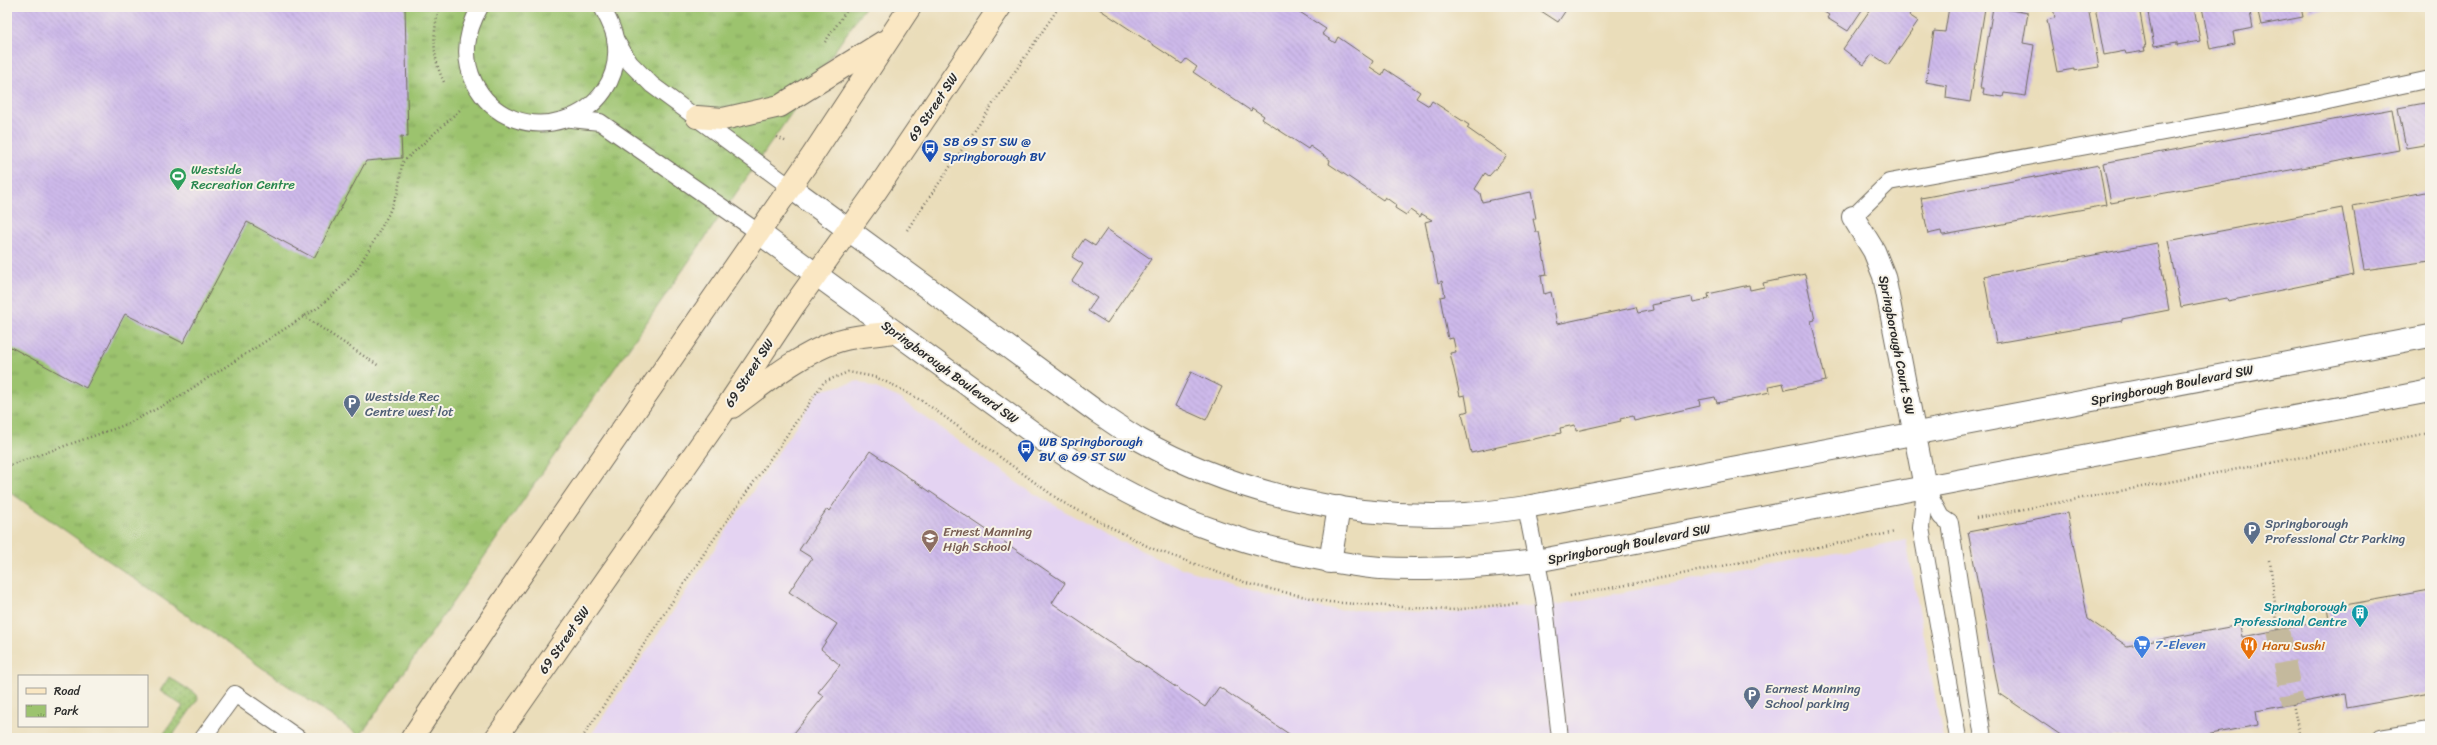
<svg xmlns="http://www.w3.org/2000/svg" width="2437" height="745" font-family="Sriracha,sans-serif">
	<defs>
		<pattern id="grass-dots" width="8" height="8" patternUnits="userSpaceOnUse"><rect width="8" height="8" fill="#9cc36e"/><path d="M2 2h.1M6 6h.1" fill="none" stroke="#7f9f5b" stroke-width="1.8" stroke-linecap="round"/></pattern>
		<pattern id="park-tufts" width="24" height="20" patternUnits="userSpaceOnUse"><rect width="24" height="20" fill="#9cc36e"/><path d="M3 7l-1-3M5 7V3M7 7l1-3M15 17l-1-3M17 17v-4M19 17l1-3" fill="none" stroke="#7f9f5b"/></pattern>
		<pattern id="building-back-hatch" width="6" height="6" patternUnits="userSpaceOnUse"><rect width="6" height="6" fill="#cdb9ea"/><path d="M-1 5l2 2M0 0l6 6M5-1l2 2" fill="none" stroke="#b09fc9"/></pattern>
	</defs>
	<rect width="100%" height="100%" fill="#f7f3e8"/>
	<filter id="ink" filterUnits="userSpaceOnUse"><feTurbulence type="fractalNoise" baseFrequency=".025" numOctaves="2"/><feDisplacementMap in="SourceGraphic" scale="8" xChannelSelector="R" yChannelSelector="G"/><feConvolveMatrix kernelMatrix="1 2 1 2 8 2 1 2 1" color-interpolation-filters="sRGB"/></filter>
	<filter id="wash" filterUnits="userSpaceOnUse"><feTurbulence type="fractalNoise" baseFrequency=".012" numOctaves="4" result="noise"/><feDisplacementMap in="SourceGraphic" scale="16" xChannelSelector="R" yChannelSelector="G"/><feGaussianBlur stdDeviation="0.9" result="paint"/><feColorMatrix in="noise" values="0 0 0 0 0 0 0 0 0 0 0 0 0 0 0 0 0 1.4 0 .05"/><feComposite in="paint" operator="in"/></filter>
	<g filter="url(#wash)">
		<rect width="100%" height="100%" fill="#eaddba"/>
		<!-- built -->
		<polygon fill="#e4d3f2" points="859,381 897,397 1023,487 1104,534 1178,567 1261,593 1325,609 1456,613 1560,604 1906,540 1943,738 589,738 819,391"/>
		<!-- grass -->
		<polygon fill="url(#grass-dots)" stroke="#64774c" points="169,677 197,695 198,699 171,738 161,738 183,706 160,691"/>
		<!-- park -->
		<polygon fill="url(#park-tufts)" stroke="#64774c" points="7,7 865,7 360,736 7,490"/>
		<g id="blocks">
			<!-- building -->
			<g fill="url(#building-back-hatch)">
				<polygon points="7,7 405,7 408,137 401,136 402,158 366,161 314,258 247,222 183,343 125,314 86,388 7,345"/>
				<polygon points="1101,7 1280,7 1287,11 1292,7 1326,29 1322,34 1335,43 1338,37 1373,61 1370,67 1382,75 1385,69 1420,92 1416,98 1429,106 1432,101 1469,125 1467,128 1507,156 1489,176 1485,173 1475,189 1480,193 1482,202 1531,192 1536,219 1533,219 1536,232 1539,232 1547,275 1541,276 1544,294 1551,292 1557,324 1636,307 1638,313 1653,310 1652,305 1692,297 1693,302 1709,299 1708,294 1749,285 1750,290 1764,287 1763,283 1805,274 1815,320 1811,321 1826,381 1785,390 1783,383 1769,386 1770,392 1717,403 1715,397 1699,400 1700,406 1634,421 1633,416 1620,419 1621,421 1576,431 1575,425 1560,428 1561,433 1471,453 1462,413 1468,411 1465,395 1460,396 1450,353 1456,352 1453,338 1448,339 1440,297 1445,296 1442,281 1438,283 1425,222 1432,220 1422,214 1420,217 1410,210 1406,215 1395,208 1396,205 1385,197 1383,200 1329,164 1330,160 1310,146 1308,149 1262,119 1264,116 1252,108 1251,111 1193,72 1197,67 1186,59 1182,64 1099,9"/>
				<polygon points="1535,7 1568,7 1558,22"/>
				<polygon points="1816,7 1864,7 1848,31 1827,18 1829,15"/>
				<polygon points="1872,7 1915,7 1909,15 1918,21 1888,65 1872,54 1864,65 1843,49"/>
				<polygon points="1949,7 1985,8 1970,102 1946,98 1947,86 1926,82 1934,31 1945,32"/>
				<polygon points="1993,7 2028,13 2023,43 2034,45 2026,96 2004,93 2003,97 1983,94 1984,88 1980,88"/>
				<polygon points="2053,7 2088,7 2099,67 2074,71 2074,69 2057,72 2047,20 2055,18"/>
				<polygon points="2095,7 2139,7 2146,47 2144,47 2145,51 2126,54 2125,51 2104,55"/>
				<polygon points="2147,7 2194,7 2200,41 2177,45 2177,42 2154,46"/>
				<polygon points="2202,7 2249,7 2253,28 2233,32 2235,44 2210,49"/>
				<polygon points="2257,7 2301,7 2303,17 2261,25"/>
				<polygon points="2309,7 2329,7 2329,8 2310,11"/>
				<polygon points="2430,102 2430,144 2406,148 2398,108"/>
				<polygon points="2392,109 2399,150 2111,203 2103,163"/>
				<polygon points="2099,165 2106,205 1944,235 1942,235 1941,231 1928,234 1921,198"/>
				<polygon points="2430,191 2430,261 2364,270 2353,206"/>
				<polygon points="2342,208 2354,275 2228,301 2227,298 2181,307 2168,241"/>
				<polygon points="1107,229 1151,259 1107,323 1088,311 1097,298 1072,281 1083,264 1072,257 1084,239 1095,246"/>
				<polygon points="2157,243 2169,310 2122,319 2122,321 1996,343 1984,276"/>
				<polygon points="1191,372 1222,387 1206,420 1175,406"/>
				<polygon points="870,451 1065,583 1052,603 1205,707 1219,687 1295,738 790,738 824,696 818,692 840,665 821,649 837,624 789,592 812,558 799,550 827,509 829,511"/>
				<polygon points="2067,513 2088,619 2127,646 2240,625 2242,637 2330,620 2328,608 2430,590 2430,693 2347,708 2345,694 2256,711 2258,725 2190,738 2065,738 1999,693 1968,532"/>
			</g>
		</g>
	</g>
	<g filter="url(#ink)">
		<use href="#blocks" fill-opacity="0" stroke="#6e695d" stroke-width="1"/>
		<g fill="none" stroke-linecap="round" stroke-linejoin="round">
			<!-- pedestrian-tunnel -->
			<polyline stroke="#c4b99d" stroke-width="22" stroke-dasharray="22 11" stroke-linecap="butt" points="2278,630 2293,704"/>
			<defs>
				<g id="service">
					<path d="M480,7C466,32 462,56 474,82C512,158 629,121 615,38C613,27 607,17 602,7"/>
					<polyline points="615,39 630,63 652,85 790,187"/>
					<polyline points="571,119 600,122 758,232"/>
					<polyline points="1853,217 1889,182 2291,109 2430,79"/>
					<polyline points="1925,487 1941,517 1950,523 1983,738"/>
					<polyline points="1925,487 1921,528 1958,738"/>
					<polyline points="1526,507 1544,598 1560,738"/>
					<polyline points="203,738 235,694 298,738"/>
					<polyline points="2380,738 2430,730"/>
				</g>
				<g id="minor">
					<polyline points="1853,217 1874,251 1884,276 1925,487"/>
					<polyline points="1330,562 1339,507"/>
				</g>
				<g id="tertiary">
					<path d="M790,187L1097,412C1111,421 1126,432 1140,440C1238,495 1354,520 1465,514C1485,513 1506,510 1526,507L2430,336"/>
					<path d="M758,232L1047,443C1128,499 1200,532 1296,554C1324,560 1351,566 1380,568C1432,571 1484,567 1536,561L2430,391"/>
				</g>
				<g id="secondary">
					<polyline points="697,117 723,119 780,106 883,42"/>
					<path d="M732,407C765,383 797,356 835,342C854,335 876,335 895,332"/>
					<polyline points="412,738 501,604 812,156 910,7"/>
					<polyline points="496,738 722,414 795,304 874,194 1000,7"/>
				</g>
			</defs>
			<!-- service casing -->
			<use href="#service" stroke="#6e695d" stroke-width="18"/>
			<!-- minor casing -->
			<use href="#minor" stroke="#6e695d" stroke-width="24"/>
			<!-- tertiary casing -->
			<use href="#tertiary" stroke="#6e695d" stroke-width="24"/>
			<!-- secondary casing -->
			<use href="#secondary" stroke="#6e695d" stroke-width="24"/>
			<!-- path -->
			<g stroke="#6e695d" stroke-width="2.5" stroke-dasharray="1 3" stroke-linecap="butt">
				<path d="M440,7C432,31 432,59 444,82"/>
				<polyline points="825,42 849,7"/>
				<polyline points="777,137 787,142"/>
				<polyline points="907,230 1059,7"/>
				<polyline points="303,316 379,366"/>
				<polyline points="7,466 125,425 172,401 319,307 343,286 357,269 374,241 388,215 398,192 402,163 462,108"/>
				<polyline points="1976,518 2430,433"/>
				<polyline points="2270,561 2278,630"/>
				<polyline points="1570,596 1895,532"/>
				<polyline points="2293,704 2300,738"/>
				<polyline points="582,738 707,549 824,382 848,372 875,377 893,385 924,402 1062,502 1151,548 1252,585 1329,602 1401,607 1452,610 1518,603"/>
			</g>
			<!-- service -->
			<use href="#service" stroke="#fff" stroke-width="16"/>
			<!-- minor -->
			<use href="#minor" stroke="#fff" stroke-width="22"/>
			<!-- tertiary -->
			<use href="#tertiary" stroke="#fff" stroke-width="22"/>
			<!-- secondary -->
			<use href="#secondary" stroke="#fae7c3" stroke-width="22"/>
		</g>
	</g>
	<!-- icons -->
	<defs>
		<symbol id="bus-pin" viewBox="-11 -11 22 30"><path d="M0 17L-7.5 6A9.5 9.5 0 1 1 7.5 6Z" fill="#1a4fb4" stroke="#f7f3e8"/><path d="M-5-6H5V4H4V6H2V4H-2V6H-4V4H-5ZM-3.5-4V0h7V-4ZM-3.5 1.2v1.5H-2V1.2ZM2 1.2v1.5H3.5V1.2Z" fill="#fff"/></symbol>
		<symbol id="stadium-pin" viewBox="-11 -11 22 30"><path d="M0 17L-7.5 6A9.5 9.5 0 1 1 7.5 6Z" fill="#2e9e5b" stroke="#f7f3e8"/><path d="M0-5a6.5 5 0 1 0 0 10a6.5 5 0 1 0 0-10ZM-3.5-1.8h7v3.6h-7Z" fill="#fff"/></symbol>
		<symbol id="parking-pin" viewBox="-11 -11 22 30"><path d="M0 17L-7.5 6A9.5 9.5 0 1 1 7.5 6Z" fill="#5c6f8a" stroke="#f7f3e8"/><path d="M-3.5-5.5H1a3.5 3.5 0 0 1 0 7H-1V5.5H-3.5ZM-1-3.4V-.6H.8a1.4 1.4 0 0 0 0-2.8Z" fill="#fff"/></symbol>
		<symbol id="school-pin" viewBox="-11 -11 22 30"><path d="M0 17L-7.5 6A9.5 9.5 0 1 1 7.5 6Z" fill="#8d6e63" stroke="#f7f3e8"/><path d="M0-5L7-2L0 1L-7-2ZM-4 1L0 2.5L4 1V4Q0 6-4 4Z" fill="#fff"/></symbol>
		<symbol id="building-pin" viewBox="-11 -11 22 30"><path d="M0 17L-7.5 6A9.5 9.5 0 1 1 7.5 6Z" fill="#0f9aa8" stroke="#f7f3e8"/><path d="M-4-6H4V6H1V3H-1V6H-4ZM-2.5-4.3h1.7v1.8h-1.7ZM.8-4.3h1.7v1.8H.8ZM-2.5-1h1.7V.8h-1.7ZM.8-1h1.7V.8H.8Z" fill="#fff"/></symbol>
		<symbol id="supermarket-pin" viewBox="-11 -11 22 30"><path d="M0 17L-7.5 6A9.5 9.5 0 1 1 7.5 6Z" fill="#3f7fe0" stroke="#f7f3e8"/><path d="M-6-5.5h2.5l.6 2H6L4.5 2H-2.5L-4.4-4H-6ZM-1.5 3.2a1.3 1.3 0 1 0 .1 0ZM3 3.2a1.3 1.3 0 1 0 .1 0Z" fill="#fff"/></symbol>
		<symbol id="restaurant-pin" viewBox="-11 -11 22 30"><path d="M0 17L-7.5 6A9.5 9.5 0 1 1 7.5 6Z" fill="#e8710a" stroke="#f7f3e8"/><path d="M-5-6h1v4h1v-4h1v4h1v-4h1v5L-1.5 .5V6h-2V.5L-5-1ZM5-6V6H3V1.5H1.5Q1.5-4 5-6Z" fill="#fff"/></symbol>
	</defs>
	<g fill-rule="evenodd">
		<use href="#bus-pin" x="920" y="138" width="20" height="27"/>
		<use href="#stadium-pin" x="168" y="166" width="20" height="27"/>
		<use href="#parking-pin" x="342" y="393" width="20" height="27"/>
		<use href="#bus-pin" x="1016" y="438" width="20" height="27"/>
		<use href="#parking-pin" x="2242" y="520" width="20" height="27"/>
		<use href="#school-pin" x="920" y="528" width="20" height="27"/>
		<use href="#building-pin" x="2350" y="603" width="20" height="27"/>
		<use href="#supermarket-pin" x="2132" y="634" width="20" height="27"/>
		<use href="#restaurant-pin" x="2239" y="635" width="20" height="27"/>
		<use href="#parking-pin" x="1742" y="685" width="20" height="27"/>
	</g>
	<g text-anchor="middle" dominant-baseline="central" stroke-width="4" stroke-linejoin="round" paint-order="stroke">
		<!-- street labels -->
		<g font-size="13" fill="#2b2b2b" stroke="#f7f3e8">
			<text transform="translate(933 107) rotate(-56)">69 Street SW</text>
			<text transform="translate(1897 345) rotate(79)">Springborough Court SW</text>
			<text transform="translate(950 372) rotate(36)">Springborough Boulevard SW</text>
			<text transform="translate(749 373) rotate(-57)">69 Street SW</text>
			<text transform="translate(2172 385) rotate(-11)">Springborough Boulevard SW</text>
			<text transform="translate(1629 544) rotate(-11)">Springborough Boulevard SW</text>
			<text transform="translate(564 640) rotate(-55)">69 Street SW</text>
		</g>
		<!-- transit labels -->
		<g font-size="13" fill="#164399" stroke="#f7f3e8" text-anchor="start">
			<text x="943" y="141">SB 69 ST SW @<tspan x="943" dy="15">Springborough BV</tspan></text>
			<text x="1039" y="441">WB Springborough<tspan x="1039" dy="15">BV @ 69 ST SW</tspan></text>
		</g>
		<!-- leisure labels -->
		<g font-size="13" fill="#27864d" stroke="#f7f3e8" text-anchor="start">
			<text x="191" y="169">Westside<tspan x="191" dy="15">Recreation Centre</tspan></text>
		</g>
		<!-- service labels -->
		<g font-size="13" fill="#4e5e75" stroke="#f7f3e8" text-anchor="start">
			<text x="365" y="396">Westside Rec<tspan x="365" dy="15">Centre west lot</tspan></text>
			<text x="2265" y="523">Springborough<tspan x="2265" dy="15">Professional Ctr Parking</tspan></text>
			<text x="1765" y="688">Earnest Manning<tspan x="1765" dy="15">School parking</tspan></text>
		</g>
		<!-- education labels -->
		<g font-size="13" fill="#785e54" stroke="#f7f3e8" text-anchor="start">
			<text x="943" y="531">Ernest Manning<tspan x="943" dy="15">High School</tspan></text>
		</g>
		<!-- culture labels -->
		<g font-size="13" fill="#0d838f" stroke="#f7f3e8" text-anchor="end">
			<text x="2347" y="606">Springborough<tspan x="2347" dy="15">Professional Centre</tspan></text>
		</g>
		<!-- shop labels -->
		<g font-size="13" fill="#366cbe" stroke="#f7f3e8" text-anchor="start">
			<text x="2155" y="644">7-Eleven</text>
		</g>
		<!-- food labels -->
		<g font-size="13" fill="#c56008" stroke="#f7f3e8" text-anchor="start">
			<text x="2262" y="645">Haru Sushi</text>
		</g>
	</g>
	<!-- margin -->
	<rect width="2437" height="745" fill="none" stroke="#f7f3e8" stroke-width="24"/>
	<!-- legend -->
	<rect x="18" y="675" width="130" height="52" fill="#f7f3e8" stroke="#a5a39c"/>
	<rect x="26" y="688" width="20" height="6" fill="#fae7c3" stroke="#a5a39c"/>
	<text x="54" y="695" font-size="12" fill="#2b2b2b">Road</text>
	<rect x="26" y="705" width="20" height="12" fill="url(#park-tufts)" stroke="#a5a39c"/>
	<text x="54" y="715" font-size="12" fill="#2b2b2b">Park</text>
</svg>
